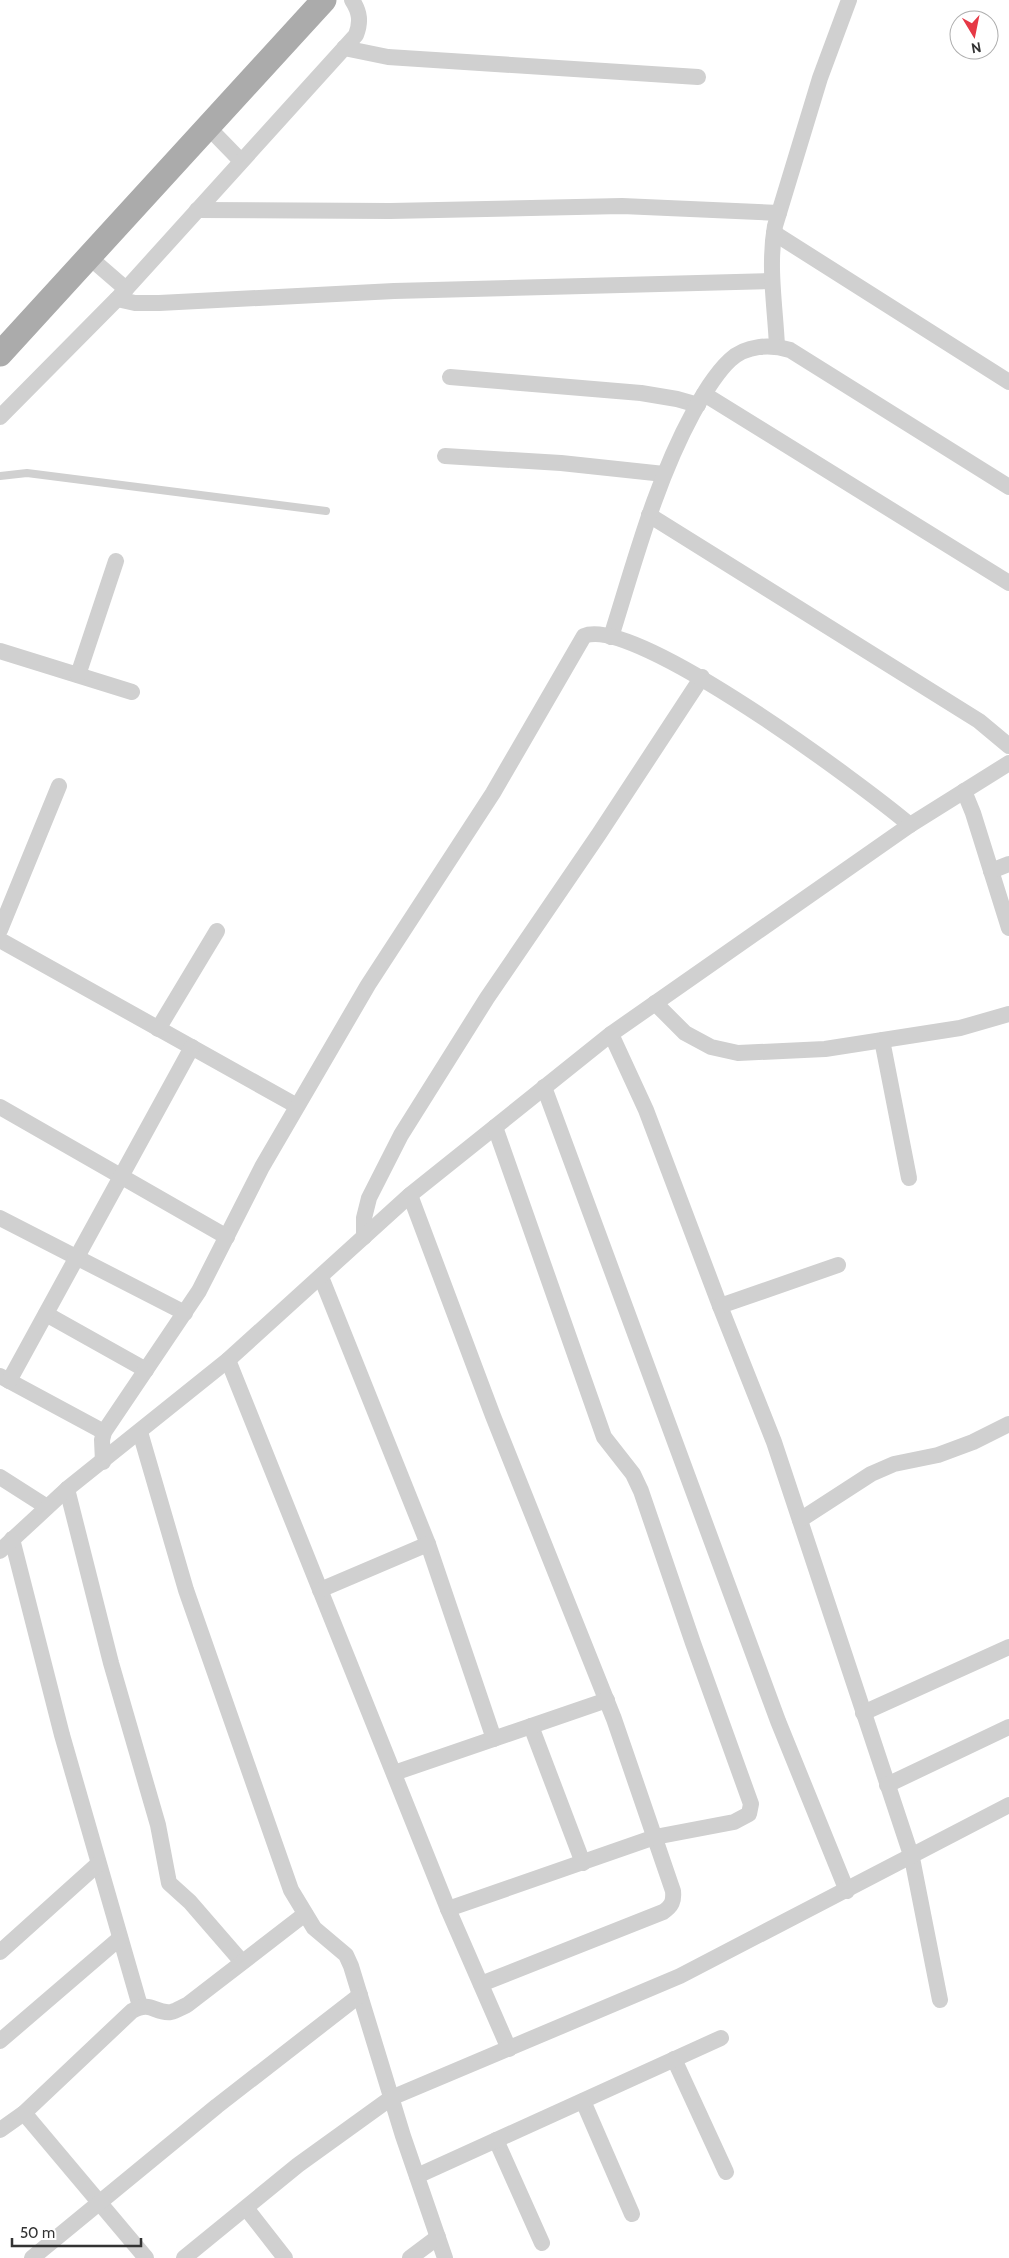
<svg xmlns="http://www.w3.org/2000/svg" width="1009" height="2258" font-family="Cabin,sans-serif">
	<rect width="100%" height="100%" fill="#fff"/>
	<g fill="none" stroke-linecap="round" stroke-linejoin="round">
		<!-- lane -->
		<polyline stroke="#d0d0d0" stroke-width="8" points="0,476 27,473 326,511"/>
		<!-- street -->
		<g stroke="#d0d0d0" stroke-width="16">
			<polyline points="344,48 388,57 698,77"/>
			<polyline points="208,127 241,161"/>
			<polyline points="197,210 390,211 622,206 779,213"/>
			<polyline points="774,233 1009,382"/>
			<polyline points="89,257 126,289"/>
			<polyline points="117,299 135,303 159,303 394,291 771,281"/>
			<path d="M777,346C775,305 768,266 775,226L820,78L849,0"/>
			<polyline points="450,377 641,393 677,399 698,405"/>
			<polyline points="704,394 1009,583"/>
			<path d="M0,417L117,299L356,35C361,22 360,12 352,0"/>
			<polyline points="445,456 561,463 664,474"/>
			<polyline points="649,515 979,721 1009,746"/>
			<path d="M611,637C635,561 655,483 693,413C703,395 715,374 730,360C746,345 770,344 790,350L1009,487"/>
			<polyline points="0,651 132,692"/>
			<polyline points="78,675 116,561"/>
			<polyline points="964,791 973,813 1009,928"/>
			<polyline points="991,871 1009,864"/>
			<polyline points="0,930 59,786"/>
			<polyline points="0,940 297,1106"/>
			<polyline points="655,1003 685,1033 711,1047 738,1053 825,1049 960,1028 1009,1014"/>
			<polyline points="158,1029 217,931"/>
			<polyline points="611,1034 646,1110 720,1306 774,1442 912,1858 940,2000"/>
			<polyline points="882,1040 909,1178"/>
			<polyline points="544,1087 778,1721 847,1891"/>
			<polyline points="0,1107 227,1237"/>
			<path d="M410,1195L493,1416L614,1719L673,1891C674,1901 672,1906 663,1912L481,1984"/>
			<polyline points="0,1218 185,1313"/>
			<polyline points="364,1237 364,1218 369,1198 401,1135 487,998 599,834 702,677"/>
			<polyline points="321,1277 428,1544 494,1739"/>
			<polyline points="720,1306 838,1265"/>
			<polyline points="46,1314 146,1370"/>
			<polyline points="228,1360 448,1909 509,2049"/>
			<polyline points="0,1376 104,1432"/>
			<polyline points="9,1381 192,1047"/>
			<polyline points="140,1432 186,1590 291,1890 314,1928 346,1955 351,1966 403,2136 445,2258"/>
			<path d="M103,1462L102,1440L104,1432L199,1291L262,1167L368,985L493,793L584,636C634,614 865,787 910,825"/>
			<polyline points="0,1477 47,1507"/>
			<polyline points="67,1489 111,1663 158,1825 169,1883 190,1902 242,1962"/>
			<polyline points="800,1520 871,1474 894,1464 938,1455 973,1442 1009,1424"/>
			<polyline points="12,1539 62,1735 140,2006"/>
			<polyline points="0,1551 67,1489 228,1360 410,1195 611,1034 910,825 1009,763"/>
			<polyline points="320,1590 428,1544"/>
			<polyline points="863,1713 1009,1647"/>
			<polyline points="531,1726 583,1863"/>
			<polyline points="394,1773 607,1700"/>
			<polyline points="887,1785 1009,1727"/>
			<polyline points="448,1909 655,1837 734,1822 749,1814 751,1804 693,1643 641,1491 633,1474 604,1437 495,1127"/>
			<polyline points="0,1952 98,1864"/>
			<polyline points="0,2041 120,1938"/>
			<polyline points="674,2059 726,2172"/>
			<polyline points="583,2101 632,2214"/>
			<polyline points="24,2113 146,2258"/>
			<path d="M0,2130L24,2113L132,2011C152,2000 154,2014 171,2012C176,2011 182,2007 187,2005L305,1914"/>
			<polyline points="496,2140 542,2243"/>
			<polyline points="417,2176 721,2038"/>
			<polyline points="246,2208 285,2258"/>
			<polyline points="32,2258 217,2106 360,1995"/>
			<polyline points="184,2258 298,2165 391,2098 680,1976 1009,1805"/>
			<polyline points="410,2258 438,2237"/>
		</g>
		<!-- primary -->
		<polyline stroke="#ababab" stroke-width="25" points="0,354 324,0"/>
	</g>
	<!-- north arrow -->
	<g transform="translate(974 35) rotate(170)"><circle r="24" fill="#ffffff" stroke="#adadad"/>
	<path d="M0-4L9 19L0 12L-9 19Z" fill="#e63946"/>
	<text y="-8" font-size="14" font-weight="bold" text-anchor="middle" fill="#333333">N</text>
	</g>
	<!-- scale -->
	<path d="M12 2238v8h129v-8" fill="none" stroke="#333333" stroke-width="2.5"/>
	<text x="20" y="2238" font-size="15" fill="#333333" stroke="#ffffff" stroke-width="4" paint-order="stroke">50 m</text>
</svg>
